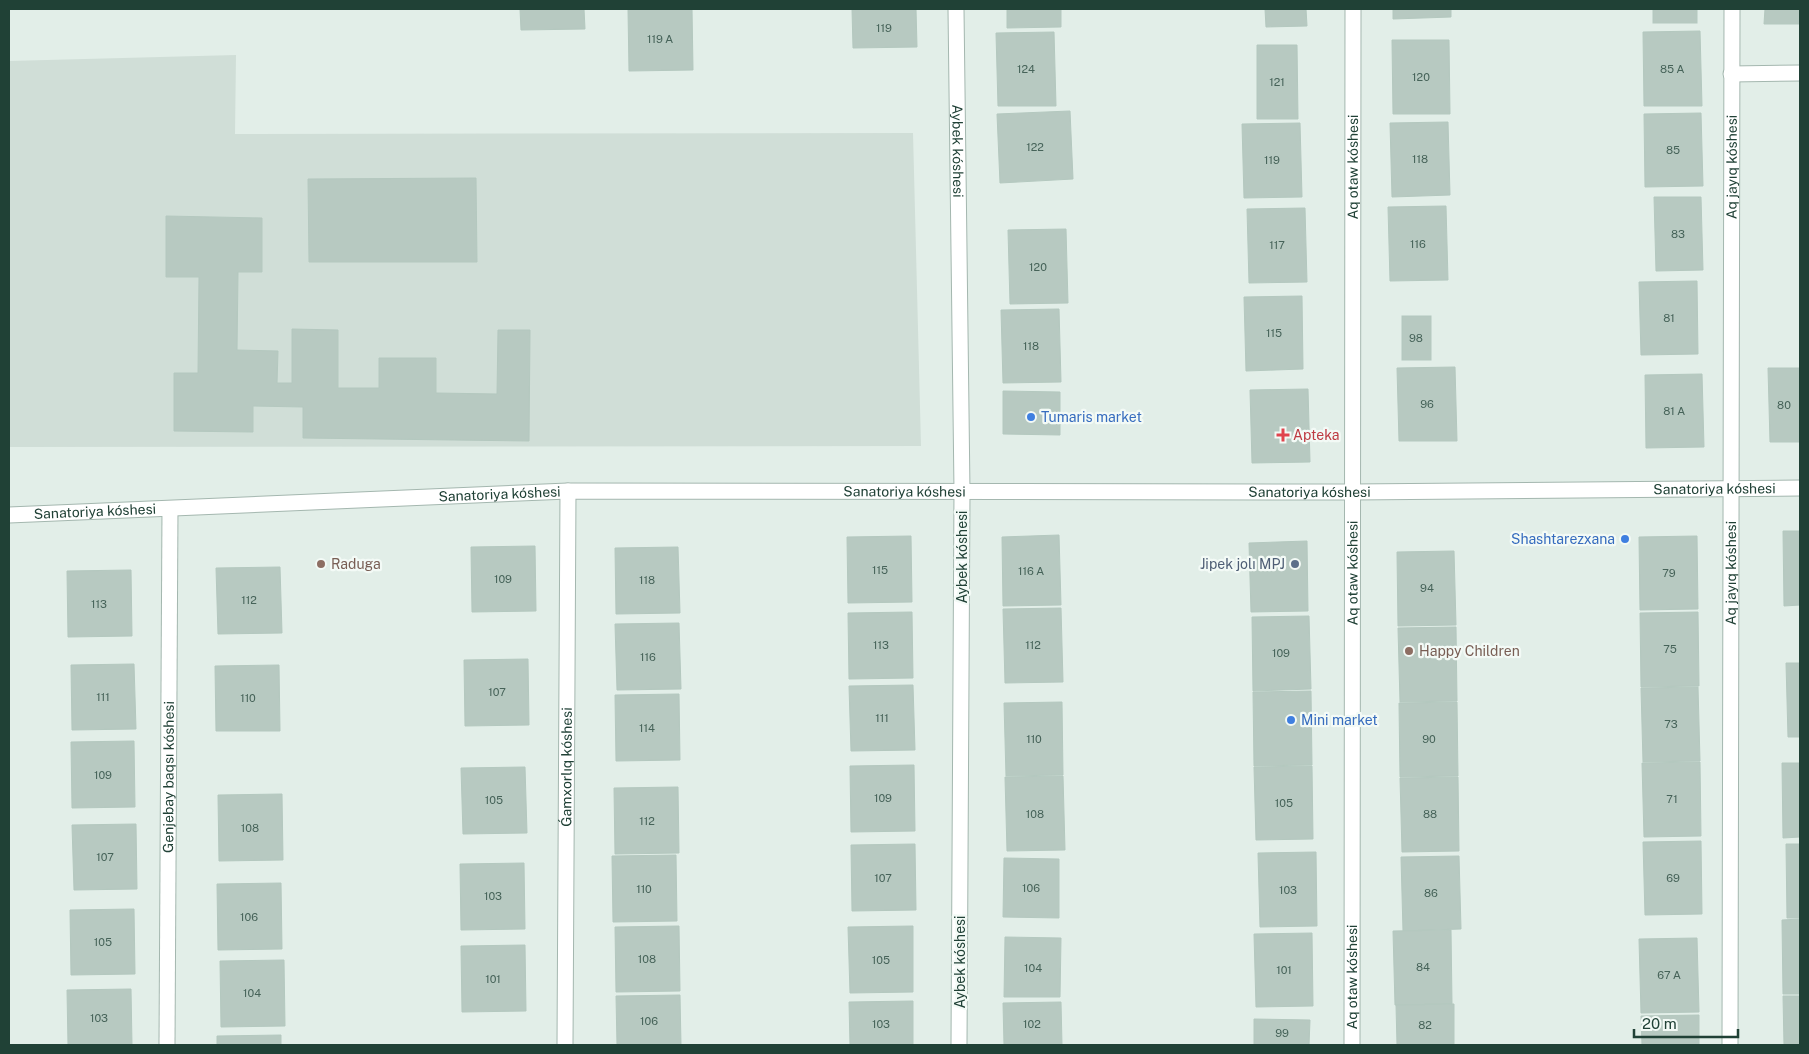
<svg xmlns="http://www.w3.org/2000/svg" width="1809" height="1054" font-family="'Public Sans',sans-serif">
	<rect width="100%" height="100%" fill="#e2eee8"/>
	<!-- built -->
	<polygon fill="#d0ded7" points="236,55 235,134 913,133 921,446 9,447 9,61"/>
	<!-- building -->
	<g fill="#b7c9c1" stroke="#b4c8bf">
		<polygon points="520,9 584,9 585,29 521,30"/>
		<polygon points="628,9 692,9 693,70 629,71"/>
		<polygon points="852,9 916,9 917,47 853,48"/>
		<polygon points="1007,9 1061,9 1061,27 1007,28"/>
		<polygon points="1265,9 1306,9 1307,26 1266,27"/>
		<polygon points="1393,9 1451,9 1451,17 1393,19"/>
		<rect x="1653" y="9" width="44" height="14"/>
		<polygon points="1765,9 1800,9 1800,24 1764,24"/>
		<polygon points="1700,31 1702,106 1644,106 1643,32"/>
		<polygon points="1054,32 1056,106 998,106 996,33"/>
		<polygon points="1392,40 1449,40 1450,114 1393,114"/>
		<polygon points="1257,45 1297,45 1298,119 1257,119"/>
		<polygon points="1070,111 1073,179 1000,183 997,114"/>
		<polygon points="1701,113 1703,186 1645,187 1644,114"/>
		<polygon points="1448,122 1450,195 1392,197 1390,123"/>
		<polygon points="1300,123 1302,197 1244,198 1242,124"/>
		<polygon points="476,178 477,262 309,262 308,179"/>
		<polygon points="1654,197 1701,197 1703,270 1656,271"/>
		<polygon points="1446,206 1448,280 1390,281 1388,207"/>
		<polygon points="1305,208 1307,282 1249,283 1247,209"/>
		<polygon points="166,216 262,218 262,272 238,272 237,350 278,351 277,383 292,383 292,329 338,330 338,388 379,388 379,358 436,358 436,393 497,394 498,330 530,330 529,441 303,438 303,407 253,406 253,432 174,431 174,373 198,373 199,277 166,277"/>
		<polygon points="1066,229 1068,303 1010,304 1008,230"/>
		<polygon points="1697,281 1698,354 1641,355 1639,282"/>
		<polygon points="1302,296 1303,369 1246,371 1244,297"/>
		<polygon points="1059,309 1061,382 1003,383 1001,310"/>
		<rect x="1402" y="316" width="29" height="44"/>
		<polygon points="1455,367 1457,441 1399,441 1397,368"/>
		<polygon points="1768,368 1800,368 1800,442 1770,442"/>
		<polygon points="1702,374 1704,447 1646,448 1645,375"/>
		<polygon points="1308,389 1310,462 1252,463 1250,390"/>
		<polygon points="1003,391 1060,392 1060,435 1003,434"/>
		<polygon points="1783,531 1800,531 1800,605 1784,606"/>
		<polygon points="1059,535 1061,605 1003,606 1002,537"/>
		<polygon points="911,536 912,602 848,603 847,537"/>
		<polygon points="1697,536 1698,609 1640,610 1639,537"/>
		<polygon points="1307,541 1308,611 1251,612 1249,543"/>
		<polygon points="535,546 536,611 472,612 471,547"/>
		<polygon points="678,547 680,613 616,614 615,548"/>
		<polygon points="1454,551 1456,625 1398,626 1397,552"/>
		<polygon points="280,567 282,633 218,634 216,568"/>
		<polygon points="131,570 132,636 68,637 67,571"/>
		<polygon points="1061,608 1063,682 1005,683 1003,609"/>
		<polygon points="912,612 913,678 849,679 848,613"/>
		<polygon points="1698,612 1699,686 1641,687 1640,613"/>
		<polygon points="1309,616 1311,689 1253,691 1252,617"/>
		<polygon points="679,623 681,689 617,690 615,624"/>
		<polygon points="1456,627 1457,701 1400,702 1398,628"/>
		<polygon points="528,659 529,725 465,726 464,660"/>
		<polygon points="1786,663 1800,663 1800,737 1788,737"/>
		<polygon points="134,664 136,729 72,730 71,665"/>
		<polygon points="279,665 280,731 216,731 215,666"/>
		<polygon points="913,685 915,750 851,751 849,686"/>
		<polygon points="1698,687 1700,761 1643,762 1641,688"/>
		<polygon points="1311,691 1312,765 1254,766 1253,692"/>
		<polygon points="679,694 680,760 616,761 615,695"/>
		<polygon points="1062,702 1063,775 1006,776 1004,703"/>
		<polygon points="1457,702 1458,776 1400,777 1399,703"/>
		<polygon points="134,741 135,807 72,808 71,742"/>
		<polygon points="1700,762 1701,836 1644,837 1642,763"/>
		<polygon points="1782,763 1800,763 1800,837 1783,838"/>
		<polygon points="914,765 915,831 851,832 850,766"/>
		<polygon points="1312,766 1313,839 1256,840 1254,767"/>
		<polygon points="525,767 527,833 463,834 461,768"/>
		<polygon points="1063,776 1065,850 1007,851 1005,777"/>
		<polygon points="1458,777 1459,851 1402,852 1400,778"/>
		<polygon points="678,787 679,853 615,854 614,788"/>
		<polygon points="282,794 283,860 219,861 218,795"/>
		<polygon points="136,824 137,889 74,890 72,825"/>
		<polygon points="1701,841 1702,914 1645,915 1643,842"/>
		<polygon points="915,844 916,910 852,911 851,845"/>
		<polygon points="1786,844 1800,844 1800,918 1787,918"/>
		<polygon points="1316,852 1317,926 1260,927 1258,853"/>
		<polygon points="676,855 677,921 613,922 612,856"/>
		<polygon points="1459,856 1461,929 1403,931 1401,857"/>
		<polygon points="1004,858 1059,859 1059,918 1003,917"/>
		<polygon points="524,863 525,929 461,930 460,864"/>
		<polygon points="281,883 282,949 218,950 217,884"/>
		<polygon points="134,909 135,974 71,975 70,910"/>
		<polygon points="1800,919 1800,994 1783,994 1782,920"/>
		<polygon points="679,926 680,991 616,992 615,927"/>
		<polygon points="913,926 913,992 850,993 848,927"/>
		<polygon points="1451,930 1452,1004 1395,1005 1393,931"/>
		<polygon points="1312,933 1313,1006 1256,1007 1254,934"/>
		<polygon points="1005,937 1061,938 1060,997 1004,997"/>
		<polygon points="1697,938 1699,1012 1641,1013 1639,939"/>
		<polygon points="525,945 526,1011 462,1012 461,946"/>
		<polygon points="284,960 285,1026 221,1027 220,961"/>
		<polygon points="131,989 132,1045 68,1045 67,990"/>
		<polygon points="680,995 681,1045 617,1045 616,996"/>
		<polygon points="1783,996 1800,996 1800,1045 1784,1045"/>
		<polygon points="913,1001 913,1045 850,1045 849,1002"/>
		<polygon points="1061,1002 1062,1045 1004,1045 1003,1003"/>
		<polygon points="1454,1004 1454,1045 1397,1045 1396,1005"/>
		<polygon points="1699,1015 1699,1045 1642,1045 1641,1016"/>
		<polygon points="1254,1019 1310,1020 1309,1045 1254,1045"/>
		<polygon points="281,1035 281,1045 217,1045 217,1036"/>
	</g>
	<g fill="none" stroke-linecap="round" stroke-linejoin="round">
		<defs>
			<g id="minor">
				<path id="s1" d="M956,9L962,491L959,1045"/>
				<polyline points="1731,74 1800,73"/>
				<path id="s2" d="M9,515L568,491L1353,492L1800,488"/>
				<path id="s3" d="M167,1045L170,509"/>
				<path id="s4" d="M565,1045L568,491"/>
				<path id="s5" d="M1352,1045L1353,9"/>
				<path id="s6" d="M1730,1045L1732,9"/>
			</g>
		</defs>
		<!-- minor casing -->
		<use href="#minor" stroke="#a4b7af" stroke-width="17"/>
		<!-- minor -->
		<use href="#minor" stroke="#fff" stroke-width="15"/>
	</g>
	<!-- markers -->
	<g fill="#3f7fe0" stroke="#f3faf6" stroke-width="2">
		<circle cx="1031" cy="417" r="5"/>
		<circle cx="1625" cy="539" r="5"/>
		<circle cx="1291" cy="720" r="5"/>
	</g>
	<path fill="#e0444e" stroke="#f3faf6" stroke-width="2" d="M1280.5 427.5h5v5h5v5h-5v5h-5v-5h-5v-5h5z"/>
	<g fill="#8d6e63" stroke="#f3faf6" stroke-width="2">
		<circle cx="321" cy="564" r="5"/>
		<circle cx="1409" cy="651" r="5"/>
	</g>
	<circle fill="#5c6f8a" stroke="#f3faf6" stroke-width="2" cx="1295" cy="564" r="5"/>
	<g text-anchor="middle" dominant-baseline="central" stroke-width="4.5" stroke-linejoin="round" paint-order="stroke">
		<!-- number labels -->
		<g font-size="11" fill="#466359">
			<text x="884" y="28">119</text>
			<text x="660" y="39">119 А</text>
			<text x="1026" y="69">124</text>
			<text x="1672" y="69">85 А</text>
			<text x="1421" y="77">120</text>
			<text x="1277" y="82">121</text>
			<text x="1035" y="147">122</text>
			<text x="1673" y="150">85</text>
			<text x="1420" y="159">118</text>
			<text x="1272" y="160">119</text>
			<text x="1678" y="234">83</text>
			<text x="1418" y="244">116</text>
			<text x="1277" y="245">117</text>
			<text x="1038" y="267">120</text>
			<text x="1669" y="318">81</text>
			<text x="1274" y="333">115</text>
			<text x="1416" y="338">98</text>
			<text x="1031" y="346">118</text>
			<text x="1427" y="404">96</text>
			<text x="1784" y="405">80</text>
			<text x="1674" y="411">81 А</text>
			<text x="880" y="570">115</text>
			<text x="1031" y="571">116 А</text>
			<text x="1669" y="573">79</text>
			<text x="503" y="579">109</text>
			<text x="647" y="580">118</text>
			<text x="1427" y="588">94</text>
			<text x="249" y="600">112</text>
			<text x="99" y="604">113</text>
			<text x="881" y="645">113</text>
			<text x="1033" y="645">112</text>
			<text x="1670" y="649">75</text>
			<text x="1281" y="653">109</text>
			<text x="648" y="657">116</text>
			<text x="497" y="692">107</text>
			<text x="103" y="697">111</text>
			<text x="248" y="698">110</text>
			<text x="882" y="718">111</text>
			<text x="1671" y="724">73</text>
			<text x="647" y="728">114</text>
			<text x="1034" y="739">110</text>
			<text x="1429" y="739">90</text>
			<text x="103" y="775">109</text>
			<text x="883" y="798">109</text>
			<text x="1672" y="799">71</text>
			<text x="494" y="800">105</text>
			<text x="1284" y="803">105</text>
			<text x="1035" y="814">108</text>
			<text x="1430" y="814">88</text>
			<text x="647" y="821">112</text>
			<text x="250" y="828">108</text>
			<text x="105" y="857">107</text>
			<text x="883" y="878">107</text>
			<text x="1673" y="878">69</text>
			<text x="1031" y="888">106</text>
			<text x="644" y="889">110</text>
			<text x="1288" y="890">103</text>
			<text x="1431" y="893">86</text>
			<text x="493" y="896">103</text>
			<text x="249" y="917">106</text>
			<text x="103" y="942">105</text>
			<text x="647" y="959">108</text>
			<text x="881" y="960">105</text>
			<text x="1423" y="967">84</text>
			<text x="1033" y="968">104</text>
			<text x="1284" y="970">101</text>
			<text x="1669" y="975">67 А</text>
			<text x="493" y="979">101</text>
			<text x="252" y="993">104</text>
			<text x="99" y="1018">103</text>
			<text x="649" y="1021">106</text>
			<text x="881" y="1024">103</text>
			<text x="1032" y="1024">102</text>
			<text x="1425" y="1025">82</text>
			<text x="1282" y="1033">99</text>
		</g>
		<!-- street labels -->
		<g font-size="14" fill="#204136" stroke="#f3faf6">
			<text stroke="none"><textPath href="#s1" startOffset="142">Aybek kóshesi</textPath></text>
			<text stroke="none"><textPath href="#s5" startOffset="878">Aq otaw kóshesi</textPath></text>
			<text stroke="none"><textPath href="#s6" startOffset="878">Aq jayıq kóshesi</textPath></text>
			<text stroke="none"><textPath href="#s2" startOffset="1706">Sanatoriya kóshesi</textPath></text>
			<text stroke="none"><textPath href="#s2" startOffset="896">Sanatoriya kóshesi</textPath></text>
			<text stroke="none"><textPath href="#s2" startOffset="1301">Sanatoriya kóshesi</textPath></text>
			<text stroke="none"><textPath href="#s2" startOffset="491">Sanatoriya kóshesi</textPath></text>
			<text stroke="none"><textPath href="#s2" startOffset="86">Sanatoriya kóshesi</textPath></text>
			<text transform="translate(962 557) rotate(-90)">Aybek kóshesi</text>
			<text stroke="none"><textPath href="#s5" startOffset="472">Aq otaw kóshesi</textPath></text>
			<text stroke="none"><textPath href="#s6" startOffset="472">Aq jayıq kóshesi</textPath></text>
			<text stroke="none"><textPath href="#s4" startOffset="278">Ǵamxorlıq kóshesi</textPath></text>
			<text stroke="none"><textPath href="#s3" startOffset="268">Genjebay baqsı kóshesi</textPath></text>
			<text transform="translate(960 962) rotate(-90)">Aybek kóshesi</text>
			<text stroke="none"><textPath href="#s5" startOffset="68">Aq otaw kóshesi</textPath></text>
		</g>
		<!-- shop labels -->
		<g font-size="14" fill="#366cbe" stroke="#f3faf6" text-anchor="start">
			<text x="1041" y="417">Tumaris market</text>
			<text x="1615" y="539" text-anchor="end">Shashtarezxana</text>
			<text x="1301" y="720">Mini market</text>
		</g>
		<!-- health labels -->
		<g font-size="14" fill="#be3a42" stroke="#f3faf6" text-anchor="start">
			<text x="1293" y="435">Apteka</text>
		</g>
		<!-- education labels -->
		<g font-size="14" fill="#785e54" stroke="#f3faf6" text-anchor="start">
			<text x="331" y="564">Raduga</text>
			<text x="1419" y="651">Happy Children</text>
		</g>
		<!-- service labels -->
		<g font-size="14" fill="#4e5e75" stroke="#f3faf6" text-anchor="end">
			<text x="1285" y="564">Jipek jolı MPJ</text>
		</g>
	</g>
	<!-- border -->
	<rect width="1809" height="1054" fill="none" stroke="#204136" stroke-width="20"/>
	<!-- scale -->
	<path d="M1634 1029v8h104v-8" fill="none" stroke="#204136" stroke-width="2.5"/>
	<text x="1642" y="1029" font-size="15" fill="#204136" stroke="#f3faf6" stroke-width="4" paint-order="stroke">20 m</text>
</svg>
